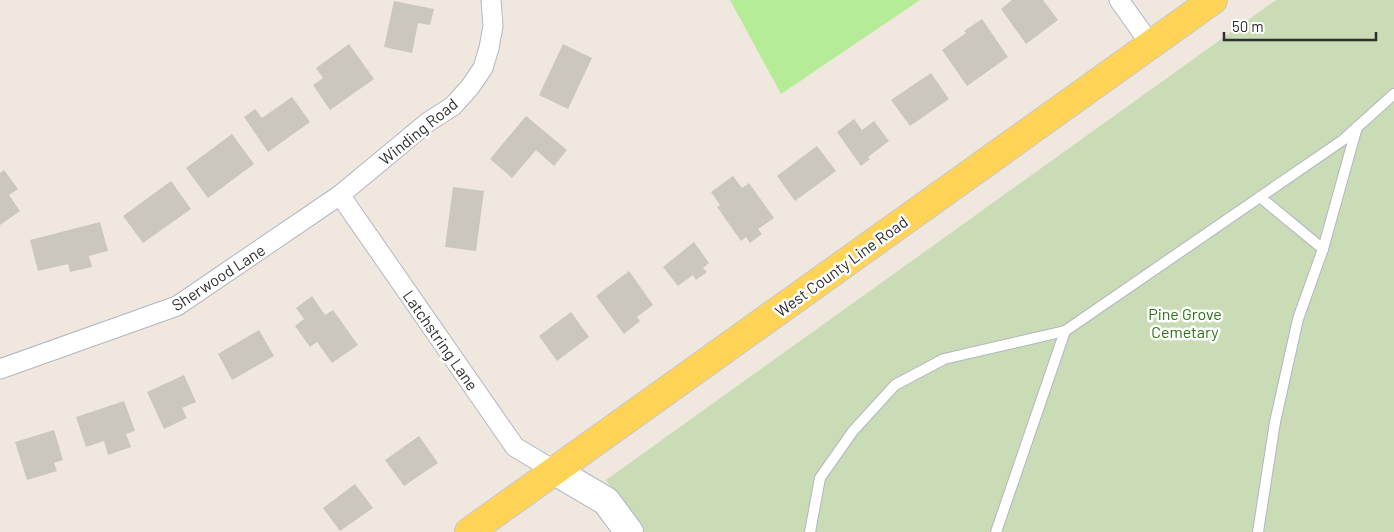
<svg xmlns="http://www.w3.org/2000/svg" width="1394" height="532" font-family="Barlow,sans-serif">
	<rect width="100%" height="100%" fill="#f0e8df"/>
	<!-- green -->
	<polygon fill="#b6ec97" points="730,0 920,0 781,94"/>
	<!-- cemetery -->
	<polygon fill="#c9dcb5" points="1276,0 1394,0 1394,532 642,532 606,480"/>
	<!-- building -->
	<g fill="#cbc7be">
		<polygon points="1012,0 1043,0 1058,20 1026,44 1001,9"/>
		<polygon points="394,1 434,9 430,25 418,23 412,53 384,47"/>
		<polygon points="982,19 1008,57 967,86 942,50 966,33 964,31"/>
		<polygon points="349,44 374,79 330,110 313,85 323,78 316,68"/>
		<polygon points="563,44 592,58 568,109 539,95"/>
		<polygon points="931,73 949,99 910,126 891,100"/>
		<polygon points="292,97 310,122 268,152 244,117 255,109 262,118"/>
		<polygon points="526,116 567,150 554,166 536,150 512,178 490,159"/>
		<polygon points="854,119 862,130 874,121 889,141 868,157 870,159 861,166 837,132"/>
		<polygon points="232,134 254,164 208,198 186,168"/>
		<polygon points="817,146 836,171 795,201 777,176"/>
		<polygon points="4,170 18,189 9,195 20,211 0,225 0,173"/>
		<polygon points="733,176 742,188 749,183 774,218 758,229 762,234 750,243 746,237 741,241 717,207 720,205 711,192"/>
		<polygon points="171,181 191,209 143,243 123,216"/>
		<polygon points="453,187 484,191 476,251 445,247"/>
		<polygon points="100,222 108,251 89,256 92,267 70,272 68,264 38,271 30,240"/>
		<polygon points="694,242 709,263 703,268 707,272 696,280 693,275 678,286 663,267"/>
		<polygon points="629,271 653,305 637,317 640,321 624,334 596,296"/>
		<polygon points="312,296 325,315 333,310 358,345 332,363 317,342 310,347 295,326 304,319 296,308"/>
		<polygon points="571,312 589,337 557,361 539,336"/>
		<polygon points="259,330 274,356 232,380 218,354"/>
		<polygon points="184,375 196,402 182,408 187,418 164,429 147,392"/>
		<polygon points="124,401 135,431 126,434 131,447 108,455 104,441 86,447 76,417"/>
		<polygon points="54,430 63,460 54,463 57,471 27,480 15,442"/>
		<polygon points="419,436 438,463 404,486 385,460"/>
		<polygon points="355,484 373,508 340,531 323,508"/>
	</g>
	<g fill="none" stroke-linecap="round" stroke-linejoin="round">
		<defs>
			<g id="lane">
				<polyline points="1260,197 1323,249 1357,127"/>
				<polyline points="810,532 820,478 853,431 895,385 944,359 1065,331 1343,140 1394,94"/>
				<polyline points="996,532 1065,331"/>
				<polyline points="1258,532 1275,422 1298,319 1323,249"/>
			</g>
			<g id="street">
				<polyline points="1119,0 1151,45"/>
				<polyline points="340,195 515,447 555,471"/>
				<polyline points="0,369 177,306 340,195 428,122 453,106 470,87 483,68 489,48 493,26 491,0"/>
			</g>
			<polyline id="secondary" points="555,471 606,501 629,532"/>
			<polyline id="primary" points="469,532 1213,0"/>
		</defs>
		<!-- lane casing -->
		<use href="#lane" stroke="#b3b6c2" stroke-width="12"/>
		<!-- street casing -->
		<use href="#street" stroke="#b3b6c2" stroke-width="21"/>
		<!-- secondary casing -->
		<use href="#secondary" stroke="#b3b6c2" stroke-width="30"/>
		<!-- primary casing -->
		<use href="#primary" stroke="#c9c9c9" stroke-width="30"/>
		<!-- lane -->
		<use href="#lane" stroke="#fff" stroke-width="10"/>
		<!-- street -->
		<use href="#street" stroke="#fff" stroke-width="19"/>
		<!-- secondary -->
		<use href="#secondary" stroke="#fff" stroke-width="28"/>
		<!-- primary -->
		<use href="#primary" stroke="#ffd356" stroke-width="28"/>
	</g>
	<g text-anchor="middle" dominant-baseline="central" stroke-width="5" stroke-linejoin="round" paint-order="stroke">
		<!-- street labels -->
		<g font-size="16" fill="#2e2e2e" stroke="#fff">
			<text transform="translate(418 131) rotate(-39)">Winding Road</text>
			<text transform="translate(841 266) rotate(-36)">West County Line Road</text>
			<text transform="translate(218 277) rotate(-33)">Sherwood Lane</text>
			<text transform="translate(441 340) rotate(55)">Latchstring Lane</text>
		</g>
		<!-- park labels -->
		<g font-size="16" fill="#2a7613" stroke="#fff">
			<text x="1185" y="313">Pine Grove<tspan x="1185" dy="18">Cemetary</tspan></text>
		</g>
	</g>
	<!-- scale -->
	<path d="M1224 32v8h152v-8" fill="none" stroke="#2e2e2e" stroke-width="2.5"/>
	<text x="1232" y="32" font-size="15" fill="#2e2e2e" stroke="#ffffff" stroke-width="4" paint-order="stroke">50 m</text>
</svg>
